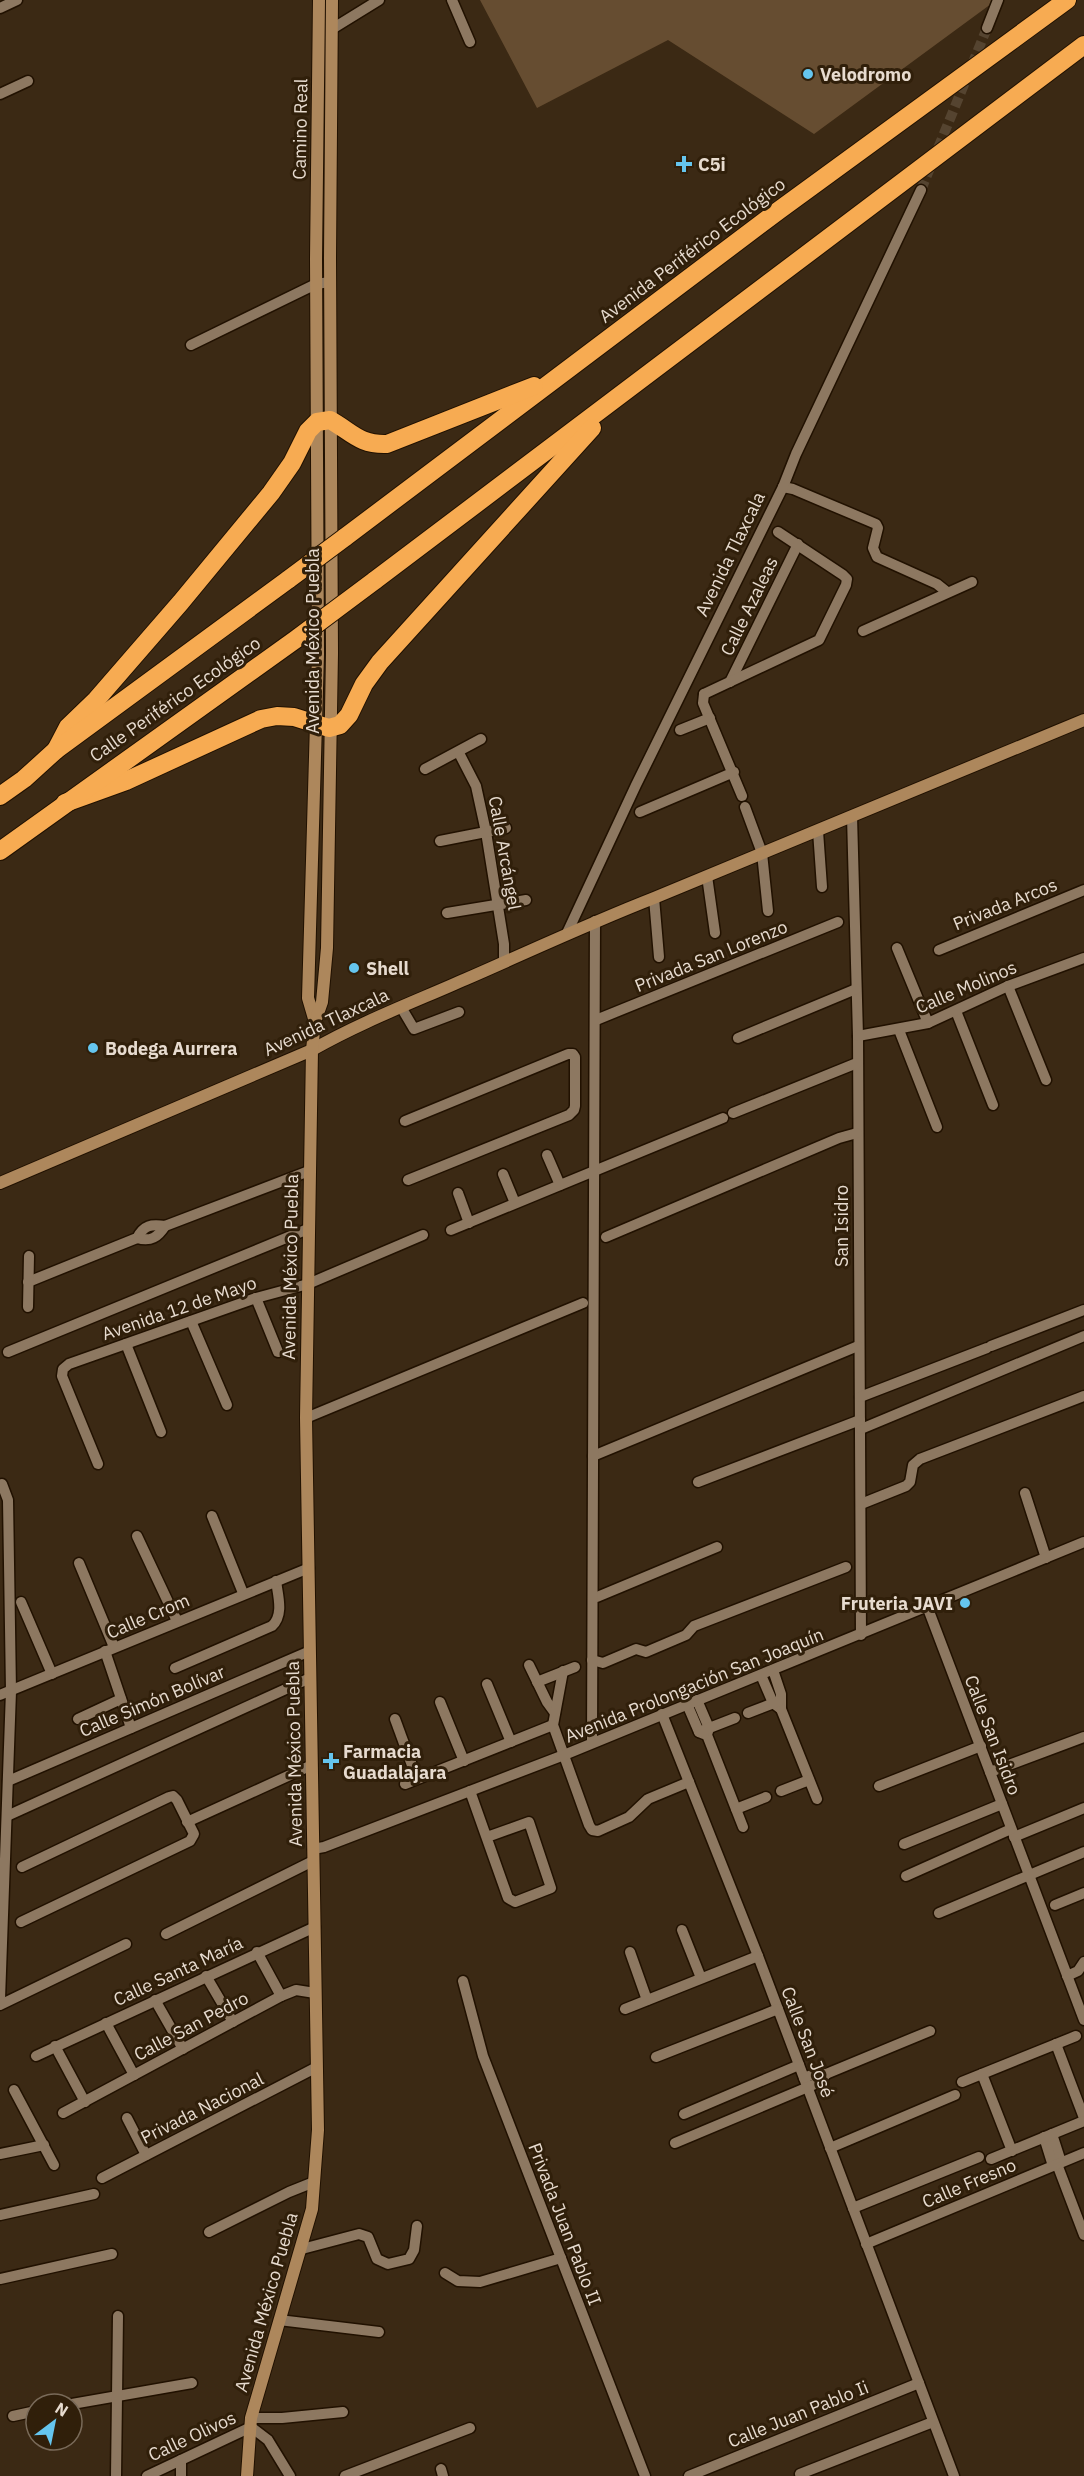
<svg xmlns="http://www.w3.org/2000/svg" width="1084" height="2476" font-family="'IBM Plex Sans',sans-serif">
	<rect width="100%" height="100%" fill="#3b2914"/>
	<!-- green -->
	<polygon fill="#664d31" points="480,0 992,0 991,4 814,134 668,40 537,108"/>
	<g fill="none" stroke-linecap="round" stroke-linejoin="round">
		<!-- street-tunnel -->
		<polyline stroke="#554430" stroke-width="10" stroke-dasharray="10 5" stroke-linecap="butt" points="921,190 987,28"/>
		<defs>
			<g id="street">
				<polyline points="452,0 470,42"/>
				<polyline points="0,8 17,0"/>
				<polyline points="987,28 998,0"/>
				<polyline points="332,29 379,0"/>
				<polyline points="0,94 28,81"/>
				<polyline points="191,345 316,284 330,282"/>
				<polyline points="783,487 793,489 876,524 878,528 873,548 877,557 937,584 947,592"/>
				<polyline points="863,631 972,582"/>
				<polyline points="730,682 798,544"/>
				<polyline points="704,694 819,640 846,585 847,579 843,575 778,532"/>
				<polyline points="704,694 703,703 742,796"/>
				<polyline points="680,730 710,718"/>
				<polyline points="459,753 476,786 486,832 504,944 504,962"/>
				<polyline points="425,769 481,739"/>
				<polyline points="745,807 762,853 768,911"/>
				<polyline points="640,812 734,772"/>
				<polyline points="852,816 858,1036 861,1635"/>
				<polyline points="818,831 822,887"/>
				<polyline points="440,841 506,828"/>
				<polyline points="707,876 715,933"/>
				<polyline points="654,898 659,957"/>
				<polyline points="447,913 526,900"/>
				<polyline points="567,933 636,785 783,487 796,454 921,190"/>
				<polyline points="897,948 928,1023"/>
				<polyline points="939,950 1084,890"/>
				<polyline points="1008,986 1046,1080"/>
				<polyline points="401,1007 414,1029 459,1012"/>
				<polyline points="956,1011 993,1105"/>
				<polyline points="596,1020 838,922"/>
				<polyline points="899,1030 937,1127"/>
				<polyline points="858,1036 928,1023 1008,986 1084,958"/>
				<polyline points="738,1038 856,989"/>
				<polyline points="733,1113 857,1063"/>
				<polyline points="405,1121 568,1054 573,1054 575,1057 575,1106 574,1110 569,1115 408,1180"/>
				<polyline points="547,1155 560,1185"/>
				<polyline points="503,1174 515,1203"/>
				<polyline points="458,1193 469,1223"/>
				<polyline points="451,1230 723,1118"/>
				<polyline points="606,1237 839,1138 857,1133"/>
				<path d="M137,1238C151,1242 158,1237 165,1226"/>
				<path d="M28,1282L137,1238C144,1225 151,1224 165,1226L309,1171"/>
				<polyline points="256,1298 278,1352"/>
				<polyline points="28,1307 29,1256"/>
				<polyline points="191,1321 227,1405"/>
				<polyline points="126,1344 161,1432"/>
				<polyline points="991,1346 1084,1310"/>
				<polyline points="8,1352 308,1229"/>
				<polyline points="860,1397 987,1348"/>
				<polyline points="306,1418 583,1303"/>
				<polyline points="861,1429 1084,1336"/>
				<polyline points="593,1456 858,1346"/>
				<polyline points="98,1464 62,1376 63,1369 69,1364 256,1298 308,1284 423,1235"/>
				<polyline points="698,1482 860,1420"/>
				<polyline points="1025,1493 1046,1558"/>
				<polyline points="861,1504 906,1486 910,1482 913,1465 920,1459 1084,1396"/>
				<polyline points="212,1516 243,1593"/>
				<polyline points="137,1536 177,1621"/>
				<polyline points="79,1563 114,1647"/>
				<polyline points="593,1596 597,1597 717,1547"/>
				<polyline points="21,1602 52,1674"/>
				<polyline points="927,1606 1084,2020"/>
				<polyline points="105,1651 131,1728"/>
				<polyline points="592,1660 603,1663 636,1649 646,1652 686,1635 694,1626 846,1567"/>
				<polyline points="529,1665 547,1702 555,1713"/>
				<path d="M175,1668L272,1626C284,1615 278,1596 276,1581"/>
				<polyline points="773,1670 781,1694 781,1709 817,1799"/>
				<polyline points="563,1671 553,1725 589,1825 592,1830 598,1831 629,1817 648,1799 689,1782"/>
				<polyline points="761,1675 773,1703 781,1709"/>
				<polyline points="537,1682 575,1667"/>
				<polyline points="487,1684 511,1742"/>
				<polyline points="0,1695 309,1568"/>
				<polyline points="697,1700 709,1728 707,1735 743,1827"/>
				<polyline points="440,1702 464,1761"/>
				<polyline points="687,1704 699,1732 704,1734"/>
				<polyline points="748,1713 779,1701"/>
				<polyline points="662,1714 758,1956 954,2476"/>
				<polyline points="78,1719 121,1699"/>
				<polyline points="395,1719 417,1779"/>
				<polyline points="699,1732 735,1718"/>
				<polyline points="592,1743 595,921"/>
				<polyline points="990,1772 1084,1737"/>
				<polyline points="8,1781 310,1651"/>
				<polyline points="405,1784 553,1725"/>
				<polyline points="879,1786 981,1746"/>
				<polyline points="470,1791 508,1898 515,1902 551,1888 529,1822 487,1837"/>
				<polyline points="781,1791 809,1780"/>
				<polyline points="736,1809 766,1797"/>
				<polyline points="7,1816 310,1678"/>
				<polyline points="187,1822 312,1765"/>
				<polyline points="1014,1837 1084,1808"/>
				<polyline points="904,1844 1002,1804"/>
				<polyline points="313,1849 324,1847 564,1755 1084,1542"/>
				<polyline points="906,1876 1011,1829"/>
				<polyline points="1055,1905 1084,1893"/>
				<polyline points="939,1913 1084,1852"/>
				<polyline points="21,1922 190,1841 194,1834 177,1800 173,1796 169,1797 22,1867"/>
				<polyline points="682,1930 701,1978"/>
				<polyline points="166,1934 313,1861"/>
				<polyline points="257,1952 281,1996"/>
				<polyline points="630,1952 647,2000"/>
				<polyline points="206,1976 233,2022"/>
				<polyline points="1067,1976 1078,1971 1084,1962"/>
				<polyline points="463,1981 483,2056 645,2476"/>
				<polyline points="0,1999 11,1691 8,1500 2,1484"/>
				<polyline points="155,2000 183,2049"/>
				<polyline points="0,2005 126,1944"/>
				<polyline points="625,2009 758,1956"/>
				<polyline points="106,2023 134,2075"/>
				<polyline points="1056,2044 1084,2118"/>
				<polyline points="55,2046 85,2102"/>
				<polyline points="36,2056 315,1927"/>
				<polyline points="656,2057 778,2009"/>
				<polyline points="982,2074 1012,2151"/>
				<polyline points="804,2078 816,2073 826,2074 930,2031"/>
				<polyline points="962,2082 1076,2036"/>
				<polyline points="14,2090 54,2165"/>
				<polyline points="63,2113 281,1996 296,1990 315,1993"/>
				<polyline points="684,2114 799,2065"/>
				<polyline points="127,2118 146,2155"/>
				<polyline points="1052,2134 1061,2162"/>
				<polyline points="1044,2137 1053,2166"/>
				<polyline points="675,2143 820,2082 826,2074"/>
				<polyline points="830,2148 955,2095"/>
				<polyline points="0,2154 44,2145"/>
				<polyline points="991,2159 1084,2121"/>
				<polyline points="1057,2164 1084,2235"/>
				<polyline points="102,2178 317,2067"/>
				<polyline points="853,2208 979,2157"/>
				<polyline points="0,2215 94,2194"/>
				<polyline points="209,2232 289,2192 314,2182"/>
				<polyline points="866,2244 1084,2153"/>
				<polyline points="302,2249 359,2234 368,2237 377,2259 388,2264 409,2259 414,2250 417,2226"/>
				<polyline points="445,2273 458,2281 480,2282 561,2258"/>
				<polyline points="0,2279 112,2254"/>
				<polyline points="279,2320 379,2332"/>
				<polyline points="72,2404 192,2383"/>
				<polyline points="13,2416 36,2411"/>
				<polyline points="251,2418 282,2418 343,2412"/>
				<polyline points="181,2460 181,2476"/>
				<polyline points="441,2469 443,2476"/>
				<polyline points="800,2474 933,2422"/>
				<polyline points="116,2476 118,2316"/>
				<polyline points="147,2476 251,2427 268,2440 290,2476"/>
				<polyline points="345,2476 470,2428"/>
				<polyline points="689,2476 919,2383"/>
			</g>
			<g id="secondary">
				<polyline points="315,1022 308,998 318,654 316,259 319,0"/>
				<path d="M0,1183L312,1050C361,1022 414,1002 466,979C528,952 590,923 654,898L1084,720"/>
				<polyline points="247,2476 251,2418 312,2209 318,2130 306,1418 312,1050 315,1022 322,1002 327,948 332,653 330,258 332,0"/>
			</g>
			<g id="highway">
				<polyline points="344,538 778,211 1067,0"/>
				<polyline points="374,581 1084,45"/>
				<path d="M56,750L68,727L96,700L181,602L271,493L292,463L308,431L317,422L330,420C352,432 359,445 387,444L534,386"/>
				<polyline points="0,796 24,779 56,750 289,579"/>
				<polyline points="65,803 126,781 261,719 277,716 294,717 329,728 340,725 349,715 364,684 380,662 592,428"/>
				<polyline points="0,851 299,637"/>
			</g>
		</defs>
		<!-- street casing -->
		<use href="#street" stroke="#211100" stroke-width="13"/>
		<!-- secondary casing -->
		<use href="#secondary" stroke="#211100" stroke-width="14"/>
		<!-- highway casing -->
		<use href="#highway" stroke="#211100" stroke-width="20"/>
		<!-- street -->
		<use href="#street" stroke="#8d7861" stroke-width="10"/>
		<!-- secondary -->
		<use href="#secondary" stroke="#ad875c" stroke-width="12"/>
		<!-- highway -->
		<use href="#highway" stroke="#f7ab52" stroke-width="18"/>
		<defs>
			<g id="highway-bridge">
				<polyline points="289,579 344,538"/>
				<polyline points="299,637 374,581"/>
			</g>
		</defs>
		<!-- highway-bridge casing -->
		<use href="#highway-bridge" stroke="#211100" stroke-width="20" stroke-linecap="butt"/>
		<!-- highway-bridge -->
		<use href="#highway-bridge" stroke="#f7ab52" stroke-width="18"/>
	</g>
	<!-- markers -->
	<g fill="#65c5ee" stroke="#301f0a" stroke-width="2">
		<circle cx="808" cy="74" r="6"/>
		<path d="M681 155h6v6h6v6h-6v6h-6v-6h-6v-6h6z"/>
		<circle cx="354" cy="968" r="6"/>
		<circle cx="93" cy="1048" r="6"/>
		<circle cx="965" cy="1603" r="6"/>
		<path d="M328 1752h6v6h6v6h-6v6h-6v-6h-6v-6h6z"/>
	</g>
	<g text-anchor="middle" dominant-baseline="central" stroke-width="6" stroke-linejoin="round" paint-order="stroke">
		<!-- poi labels -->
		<g font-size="18" font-weight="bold" fill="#e7dbcf" stroke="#301f0a" text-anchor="start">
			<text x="820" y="74">Velodromo</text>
			<text x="698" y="164">C5i</text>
			<text x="366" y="968">Shell</text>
			<text x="105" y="1048">Bodega Aurrera</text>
			<text x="953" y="1603" text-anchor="end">Fruteria JAVI</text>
			<text x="343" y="1751">Farmacia<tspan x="343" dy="21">Guadalajara</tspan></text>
		</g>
		<!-- street labels -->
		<g font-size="18" fill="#e7dbcf" stroke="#301f0a">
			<text transform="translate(300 129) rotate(-89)">Camino Real</text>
			<text transform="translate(692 250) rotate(-37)">Avenida Periférico Ecológico</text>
			<text transform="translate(730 554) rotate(-64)">Avenida Tlaxcala</text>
			<text transform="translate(749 606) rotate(-64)">Calle Azaleas</text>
			<text transform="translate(312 641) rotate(-90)">Avenida México Puebla</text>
			<text transform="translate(175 699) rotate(-35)">Calle Periférico Ecológico</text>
			<text transform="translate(505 853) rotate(80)">Calle Arcángel</text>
			<text transform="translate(1005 904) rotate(-22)">Privada Arcos</text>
			<text transform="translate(711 956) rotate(-22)">Privada San Lorenzo</text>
			<text transform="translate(966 987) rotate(-23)">Calle Molinos</text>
			<text transform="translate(326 1022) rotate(-25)">Avenida Tlaxcala</text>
			<text transform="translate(841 1226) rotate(-90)">San Isidro</text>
			<text transform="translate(290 1267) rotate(-89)">Avenida México Puebla</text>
			<text transform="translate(179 1308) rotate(-19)">Avenida 12 de Mayo</text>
			<text transform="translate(148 1616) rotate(-23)">Calle Crom</text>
			<text transform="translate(694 1685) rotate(-22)">Avenida Prolongación San Joaquín</text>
			<text transform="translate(152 1701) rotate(-23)">Calle Simón Bolívar</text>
			<text transform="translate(993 1735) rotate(69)">Calle San Isidro</text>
			<text transform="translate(294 1754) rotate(-91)">Avenida México Puebla</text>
			<text transform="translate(178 1971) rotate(-25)">Calle Santa María</text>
			<text transform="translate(191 2026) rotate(-28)">Calle San Pedro</text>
			<text transform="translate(808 2042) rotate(69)">Calle San José</text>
			<text transform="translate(202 2108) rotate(-27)">Privada Nacional</text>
			<text transform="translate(969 2183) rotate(-23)">Calle Fresno</text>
			<text transform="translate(565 2224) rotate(69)">Privada Juan Pablo II</text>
			<text transform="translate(266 2302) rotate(-74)">Avenida México Puebla</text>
			<text transform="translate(798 2414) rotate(-22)">Calle Juan Pablo Ii</text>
			<text transform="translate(192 2436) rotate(-25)">Calle Olivos</text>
		</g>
	</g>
	<!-- north arrow -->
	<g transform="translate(54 2422) rotate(32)"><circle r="28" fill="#301f0a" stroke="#796a59" stroke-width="1.5"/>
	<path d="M0-4.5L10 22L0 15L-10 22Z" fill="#65c5ee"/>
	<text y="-9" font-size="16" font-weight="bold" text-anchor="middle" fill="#e7dbcf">N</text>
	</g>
</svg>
